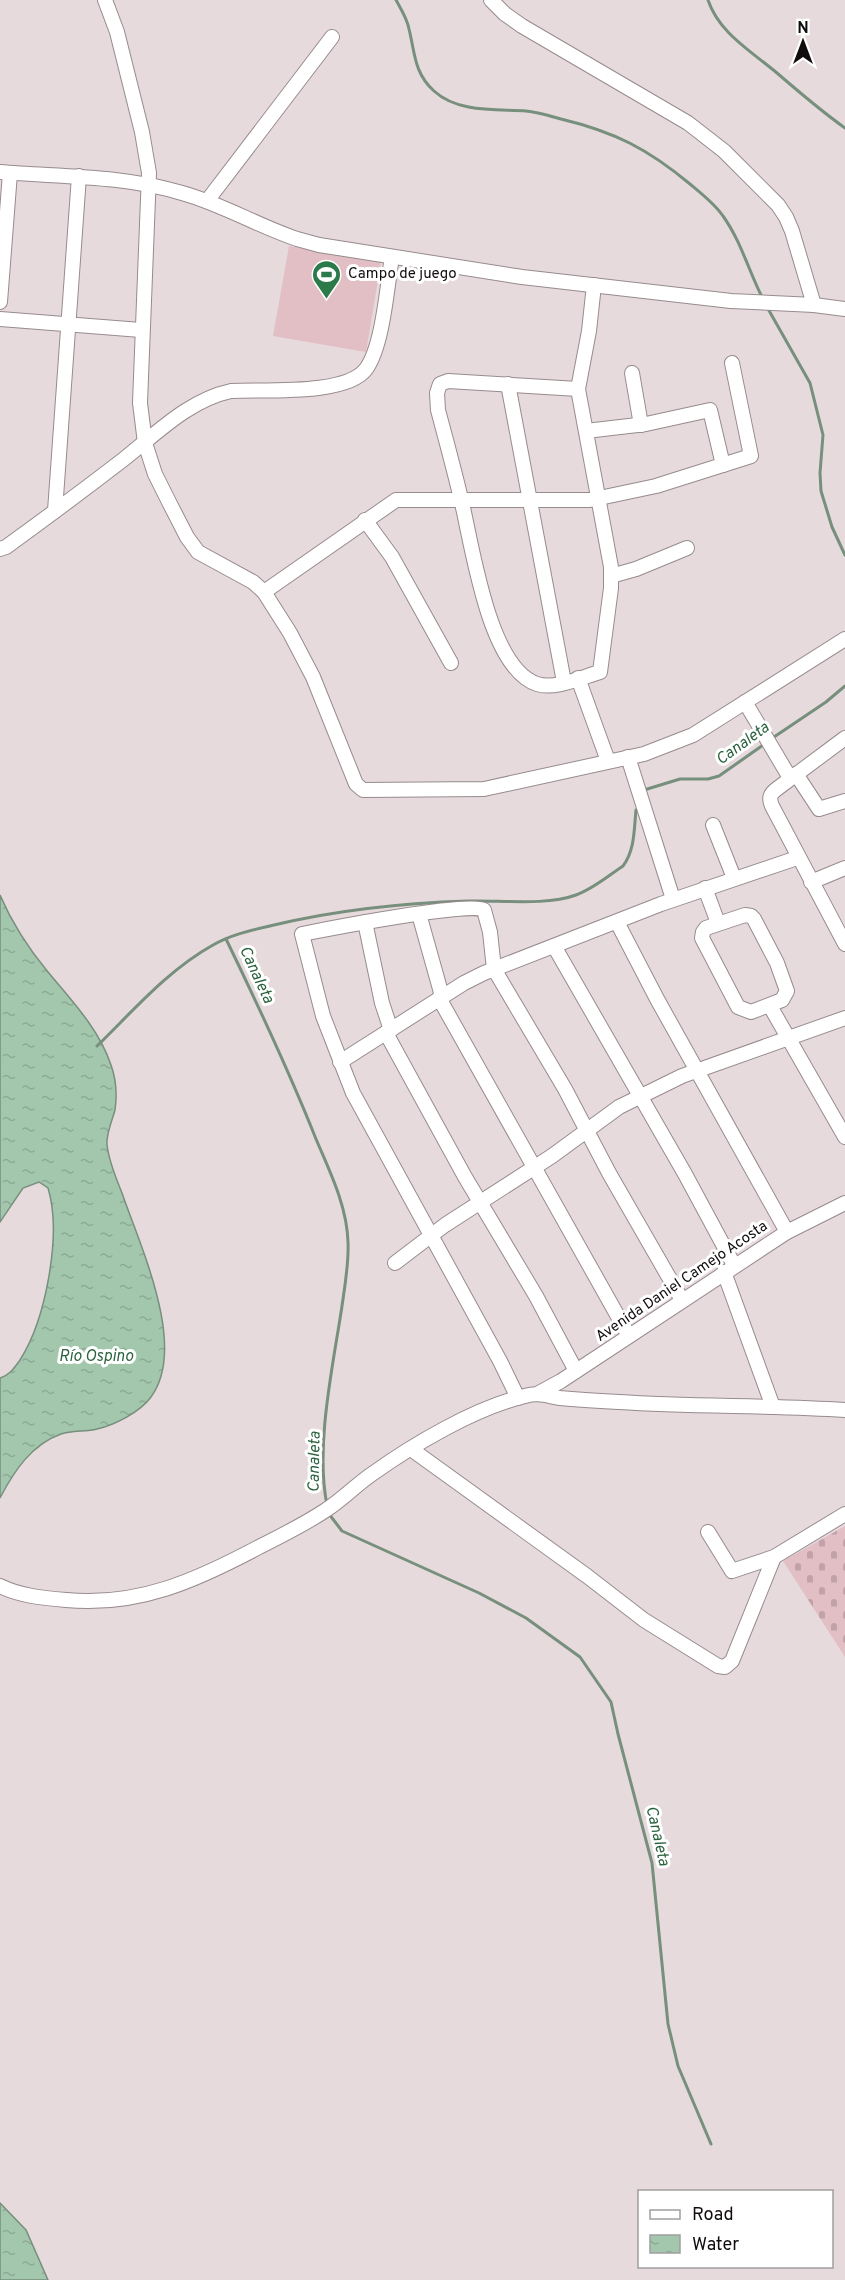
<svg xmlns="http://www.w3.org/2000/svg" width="845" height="2280" font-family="Overpass,sans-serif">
	<defs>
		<pattern id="cemetery-stones" width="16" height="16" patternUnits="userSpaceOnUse" patternTransform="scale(1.5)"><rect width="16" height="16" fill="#e2bec5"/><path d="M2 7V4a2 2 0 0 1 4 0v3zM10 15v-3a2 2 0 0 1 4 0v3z" fill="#c1a2a8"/></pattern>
		<pattern id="water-ripples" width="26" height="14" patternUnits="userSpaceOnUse" patternTransform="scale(1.5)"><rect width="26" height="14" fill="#a3c7ad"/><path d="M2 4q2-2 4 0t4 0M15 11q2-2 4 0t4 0" fill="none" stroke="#8baa94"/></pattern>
	</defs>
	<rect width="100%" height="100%" fill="#e7dadd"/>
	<!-- cemetery -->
	<polygon fill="url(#cemetery-stones)" points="845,1526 845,1657 783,1561"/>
	<!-- garden -->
	<polygon fill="#e2bec5" points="289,246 381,262 366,352 273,336"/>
	<!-- water -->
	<g fill="url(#water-ripples)" stroke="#778f7d" stroke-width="1.5">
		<path d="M0,895C12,923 29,949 48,972C72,1001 99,1029 111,1065C116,1079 117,1096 115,1110C112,1121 106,1134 107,1145C109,1162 116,1178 122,1193C140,1246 188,1347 151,1397C140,1412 115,1425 97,1429C86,1432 72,1430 61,1434C32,1444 14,1471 0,1498V1378C10,1375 14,1368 20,1360C46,1319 62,1234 48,1188L39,1182L23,1188L0,1222Z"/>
		<polygon points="0,2203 26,2230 48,2280 0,2280"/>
	</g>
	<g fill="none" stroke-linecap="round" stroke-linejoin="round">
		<!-- stream -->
		<g stroke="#778f7d" stroke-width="3">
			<path d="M396,0C401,9 407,18 409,29C415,53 414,73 434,91C458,113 496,109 526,111C538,112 550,116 561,119C615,132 648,149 690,184C702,194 715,204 723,216C741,241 749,272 763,299"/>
			<path d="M708,0C719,33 751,51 777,73C799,92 821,111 845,128"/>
			<polyline points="767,307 810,383 823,435 820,473 821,491 832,527 845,555"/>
			<polyline points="771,739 826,702 845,686"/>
			<polyline points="644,790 680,779 708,779 719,776 766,743"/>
			<path d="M226,939C258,1005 289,1071 316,1139C330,1172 347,1206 348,1242C349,1263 345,1285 342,1306C333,1366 315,1446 327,1505"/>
			<path d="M97,1046C133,1011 168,970 213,945C232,934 253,930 274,925C337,910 403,903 468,901C500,900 546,906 576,895C593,889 608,876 623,866C635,850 634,829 636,810"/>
			<polyline points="329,1514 342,1531 479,1593 526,1618 580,1657 611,1702 618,1734 652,1863 668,2024 678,2066 711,2144"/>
		</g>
		<defs>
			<g id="minor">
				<polyline points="105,0 117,32 142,132 149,173 140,403 145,443 155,474 170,504 187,537 198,552 253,582 264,592 290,633 313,677 356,784 363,790 484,789 644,754 693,735 845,639"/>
				<polyline points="491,0 505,14 522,26 688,123 724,151 778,205 786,217 792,231 814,305"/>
				<path d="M0,172C61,177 122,175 182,193C222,204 258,226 297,239L319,245L522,277L731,301L814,305L845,309"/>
				<polyline points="207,201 332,37"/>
				<polyline points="0,302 10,173"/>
				<polyline points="0,319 141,330"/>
				<polyline points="632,373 641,425"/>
				<polyline points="508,384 564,682"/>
				<path d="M578,389L448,381L440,384L437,393L438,410C446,440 454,469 461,499C472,543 488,668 537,684C555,690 582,677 600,672L611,588V567L578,389L589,331L594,285"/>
				<polyline points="586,431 646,424 710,410 723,465"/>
				<polyline points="55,511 79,176"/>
				<polyline points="365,520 392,557 451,663"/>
				<path d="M0,549L6,547C46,518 85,489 124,459C157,433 189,400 231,391C263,389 346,396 366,369C383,346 387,286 392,257"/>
				<polyline points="611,576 636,569 687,548"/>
				<polyline points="264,592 396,500 590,500 656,486 751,456 732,363"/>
				<polyline points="578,678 608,761"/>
				<polyline points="745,702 790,778"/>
				<path d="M845,738L778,788C771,793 768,797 772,806L845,944"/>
				<polyline points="628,757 673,899"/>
				<polyline points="796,774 819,809 845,801"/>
				<polyline points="713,825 734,878"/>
				<polyline points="811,882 845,868"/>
				<polyline points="705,888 718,923"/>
				<polyline points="419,914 442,996"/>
				<polygon points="745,915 751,916 754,919 777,963 787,991 782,1000 751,1012 738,1007 702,938 703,932 706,928"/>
				<polyline points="365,922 382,1003 391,1030"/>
				<polyline points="617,922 657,999 787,1232"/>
				<polyline points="554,946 685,1174 734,1265"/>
				<polyline points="439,998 629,1336"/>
				<polyline points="770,1006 845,1137"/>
				<polyline points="386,1033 465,1177 536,1296 576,1371"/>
				<polyline points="340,1062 464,983 484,973 661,904 797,858"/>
				<polyline points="395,1263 445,1225 552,1156 619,1107 682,1076 845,1018"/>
				<polyline points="724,1272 773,1407"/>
				<polyline points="539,1393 561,1381 787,1232 845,1203"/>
				<path d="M518,1398L500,1361L353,1093L323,1016L302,934C327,929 471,901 484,910L490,932L494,969L565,1089L609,1173L682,1300"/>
				<polyline points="411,1449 587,1576 644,1620 718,1666 725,1667 732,1661 774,1557"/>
				<polyline points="708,1532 732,1571 774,1557 845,1514"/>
				<path d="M0,1586C20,1596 43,1598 66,1600C138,1607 197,1580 259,1547C281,1536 305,1524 326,1510C343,1499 356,1485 372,1474C414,1444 475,1408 525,1396C538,1392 547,1396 560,1398C580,1400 599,1401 619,1402C694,1407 770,1405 845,1410"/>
			</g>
		</defs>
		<!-- minor casing -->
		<use href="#minor" stroke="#978b8e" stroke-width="16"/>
		<!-- minor -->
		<use href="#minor" stroke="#fff" stroke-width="14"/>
	</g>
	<!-- icons -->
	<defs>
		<symbol id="stadium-pin" viewBox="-11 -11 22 30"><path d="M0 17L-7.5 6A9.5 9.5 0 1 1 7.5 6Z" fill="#2c7a4a" stroke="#fff"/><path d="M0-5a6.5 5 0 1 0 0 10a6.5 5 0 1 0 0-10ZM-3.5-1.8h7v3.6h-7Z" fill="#fff"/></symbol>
	</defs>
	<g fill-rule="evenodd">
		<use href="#stadium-pin" x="310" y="258" width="33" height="45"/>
	</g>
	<g text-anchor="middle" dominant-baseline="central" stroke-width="6" stroke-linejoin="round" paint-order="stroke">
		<!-- poi labels -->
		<g font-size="15" fill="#110d0e" stroke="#fff" text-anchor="start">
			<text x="348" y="274">Campo de juego</text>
		</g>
		<!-- street labels -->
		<g font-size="15" fill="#110d0e" stroke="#fff">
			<text transform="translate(682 1282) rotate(-34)">Avenida Daniel Camejo Acosta</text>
		</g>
		<!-- water labels -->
		<g font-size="16" font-style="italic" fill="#2b633f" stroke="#fff">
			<text transform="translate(743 744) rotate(-36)">Canaleta</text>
			<text transform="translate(256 975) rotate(65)">Canaleta</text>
			<text x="96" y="1357">Río Ospino</text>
			<text transform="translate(315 1462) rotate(-89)">Canaleta</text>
			<text transform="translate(657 1836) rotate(77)">Canaleta</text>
		</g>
	</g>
	<!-- legend -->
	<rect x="638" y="2190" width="195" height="78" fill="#ffffff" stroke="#a09e9f" stroke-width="1.5"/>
	<rect x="650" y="2210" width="30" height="9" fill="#ffffff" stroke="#a09e9f" stroke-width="1.5"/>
	<text x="692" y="2220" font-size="18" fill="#110d0e">Road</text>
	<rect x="650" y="2235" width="30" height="18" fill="url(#water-ripples)" stroke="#a09e9f" stroke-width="1.5"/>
	<text x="692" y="2250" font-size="18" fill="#110d0e">Water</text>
	<!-- north arrow -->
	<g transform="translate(803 42)" stroke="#ffffff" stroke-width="4.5" paint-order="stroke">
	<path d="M0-4.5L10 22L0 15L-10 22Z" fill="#110d0e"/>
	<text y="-9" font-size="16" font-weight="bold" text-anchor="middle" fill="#110d0e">N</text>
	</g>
</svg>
